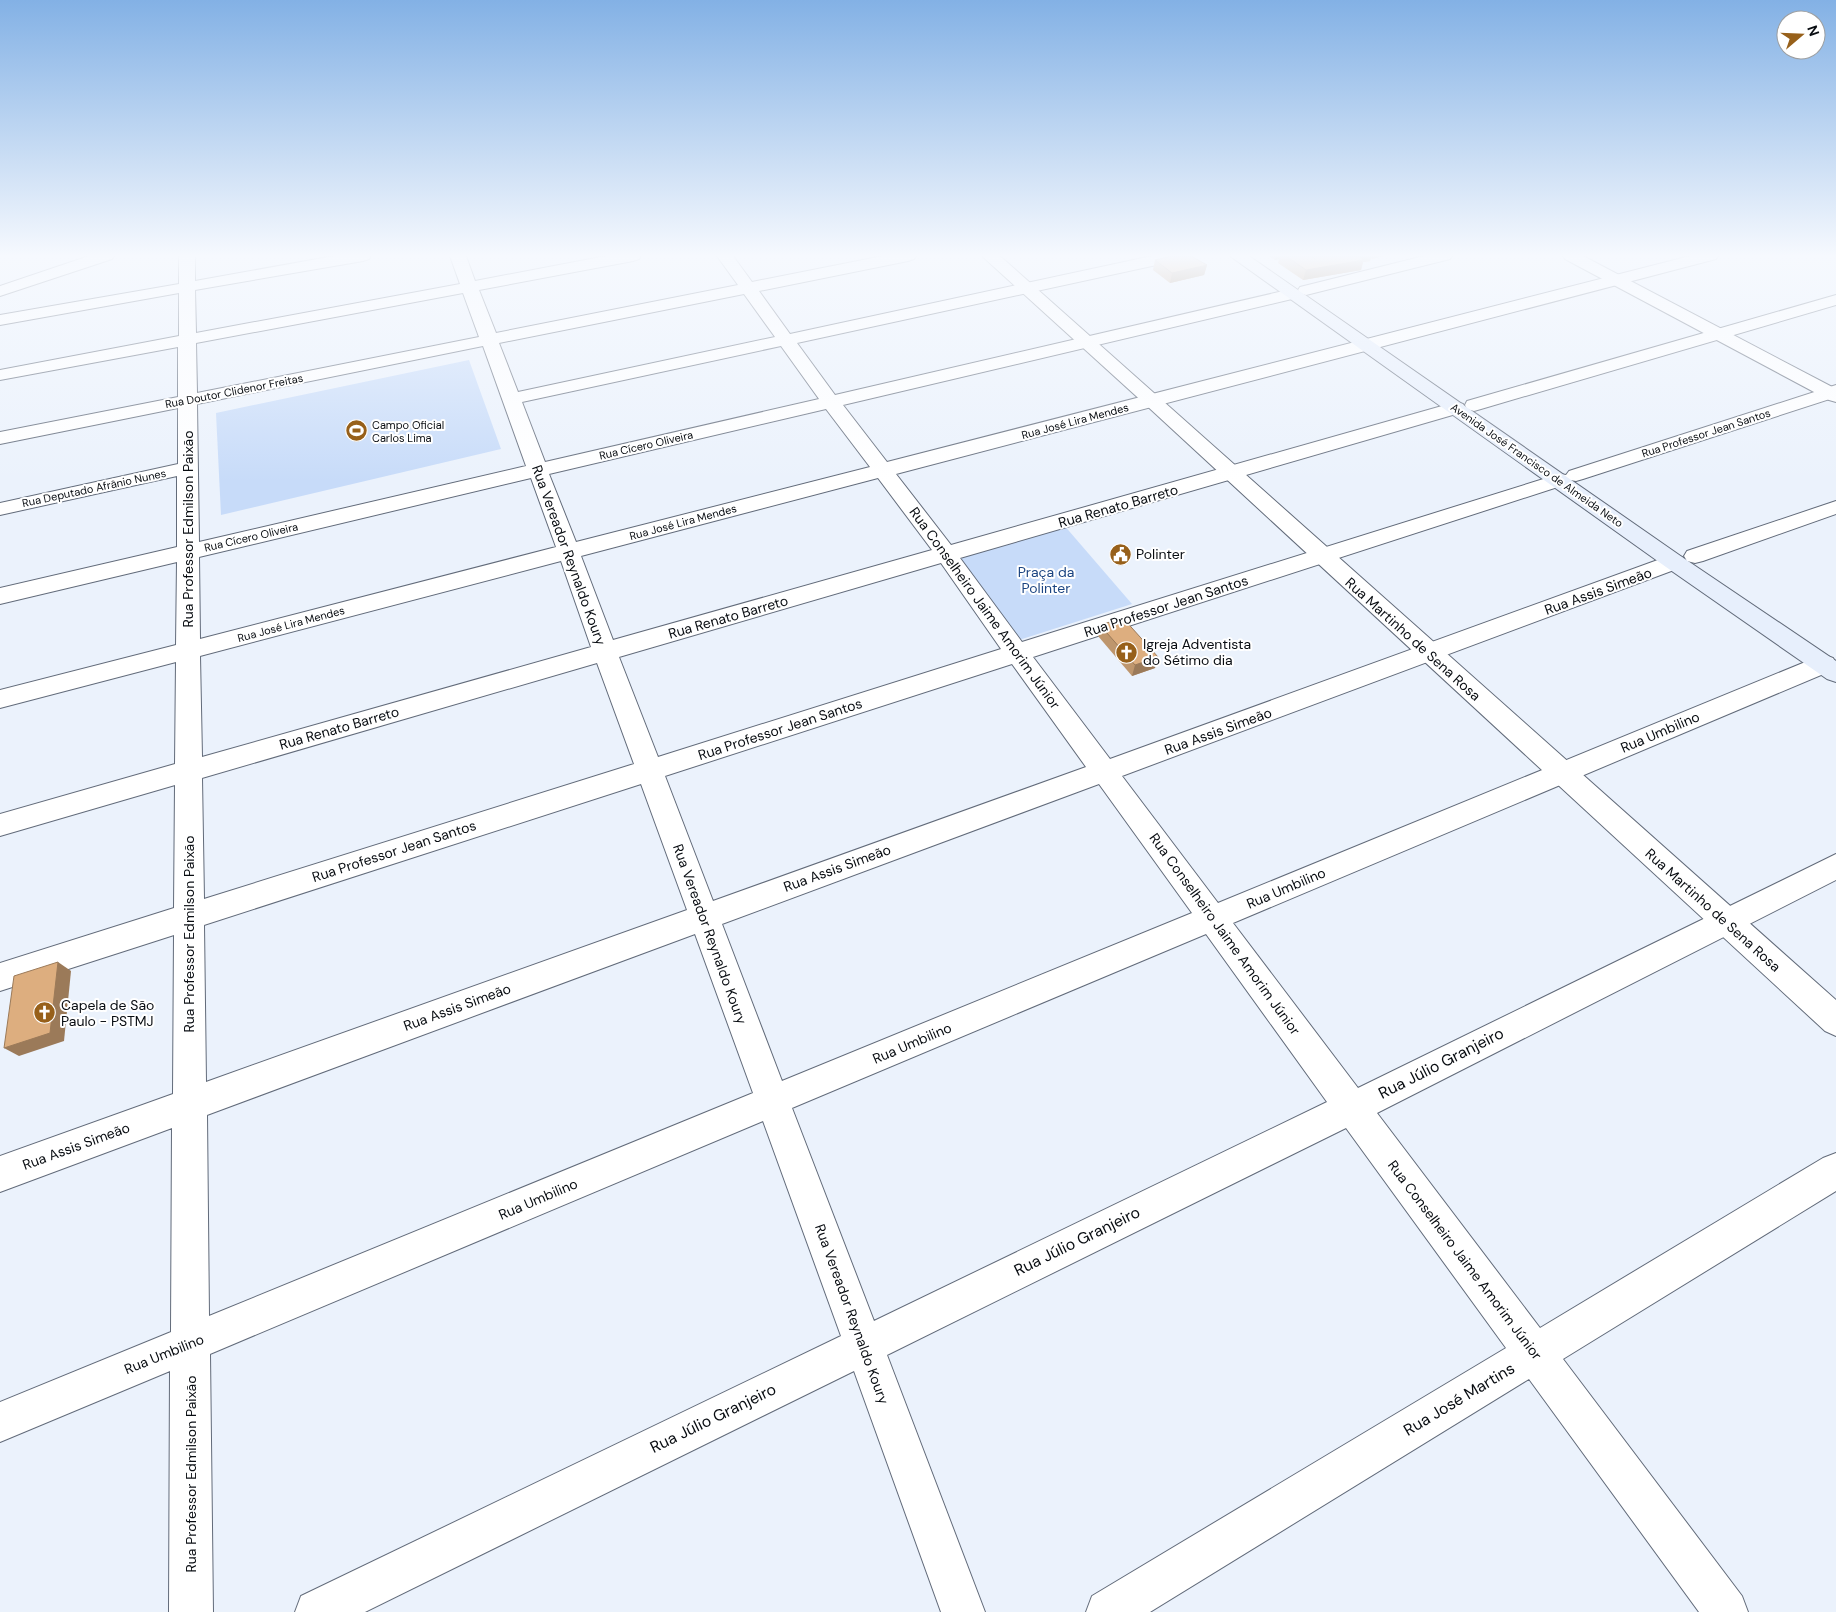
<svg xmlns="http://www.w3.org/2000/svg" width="1836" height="1612" font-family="'DM Sans',sans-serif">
	<rect width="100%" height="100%" fill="#ebf2fc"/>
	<!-- green -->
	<g fill="#c7dbf9">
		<polygon points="469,360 501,449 221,515 216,413"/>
		<polygon points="1063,524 1132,604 1019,640 956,554"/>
	</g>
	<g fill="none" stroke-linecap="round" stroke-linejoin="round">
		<defs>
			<g id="minor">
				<path d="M179,256H195V281L334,256H371L369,259L363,261L195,290L196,333L460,284L450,256H466L475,281L606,256H641L639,259L633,261L479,290L496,333L738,285L717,256H733L752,282L883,256H916L914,259L908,261L759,291L790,334L1152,256H1183L1181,259L1175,261L797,343L835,395L1292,289L1298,291L1300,294L1298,297L1292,299L843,405L887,462L1690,256H1718L1716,259L896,474L951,545L1449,404L1456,402L1463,404L1465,408L1463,412L960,558L1022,642L1553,476L1560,474L1566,475L1569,471L1836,385V397L1583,479L1576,481L1570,480L1567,484L1033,657L1110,759L1666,557L1674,555L1682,557L1685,562L1682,567L1122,776L1218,903L1815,658L1824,655L1833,658L1836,664L1833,670L1233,923L1358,1088L1836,854V880L1377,1113L1540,1328L1823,1158L1836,1153V1191L1563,1359L1742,1596L1748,1612H1699L1529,1379L1150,1612H1086L1092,1596L1506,1348L1346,1128L887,1355L985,1612H941L854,1371L365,1612H295L301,1596L841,1336L763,1121L210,1354L213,1612H169L170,1371L0,1442V1402L171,1332L172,1128L0,1192V1156L173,1094L174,935L0,991V963L174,908L175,785L0,836V814L175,764L176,662L0,708V690L176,645L177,562L0,604V588L177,547V476L0,515V503L178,464V408L0,444V432L178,397V347L0,380V370L179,336V293L0,325V315L179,284ZM463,293L479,337L197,393L196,343ZM744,294L775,337L518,392L499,343ZM483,346L526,466L199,542L197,404ZM781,346L819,399L545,462L522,402ZM826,409L870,467L576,542L549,474ZM531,478L556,547L200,639L199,557ZM878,478L932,550L613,640L581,556ZM561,561L591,647L202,757L200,656ZM941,563L1001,649L658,757L619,657ZM597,663L634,764L204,899L202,778ZM1012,664L1086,767L713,901L665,776ZM641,784L687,910L206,1082L204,925ZM1099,784L1192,913L782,1081L722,924ZM695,934L753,1093L209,1316L207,1115ZM1206,934L1327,1102L874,1321L792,1108Z"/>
				<polygon points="1424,256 1452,256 1450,259 1306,295 1300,293 1298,290 1300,287"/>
				<polygon points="1836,295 1836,305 1481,409 1474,411 1467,409 1465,405 1467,401"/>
				<polygon points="1836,501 1836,514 1703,561 1695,563 1687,561 1684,556 1687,551"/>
			</g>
			<g id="tertiary">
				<polygon points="89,256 114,256 112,259 0,296 0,286"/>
				<polygon points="982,256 1000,256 1836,1000 1836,1036 1825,1031 1146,405"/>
				<polygon points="1563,256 1583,256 1836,389 1836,402 1829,400 1565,259"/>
			</g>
			<polygon id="secondary" points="1230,256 1249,256 1682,557 1836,661 1836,682 1827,679 1666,567"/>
		</defs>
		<!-- minor casing -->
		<use href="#minor" stroke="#626b7a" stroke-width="2"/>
		<!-- tertiary casing -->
		<use href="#tertiary" stroke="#626b7a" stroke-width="2"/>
		<!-- secondary casing -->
		<use href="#secondary" stroke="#626b7a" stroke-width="2"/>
		<!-- minor -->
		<use href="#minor" fill="#fff" fill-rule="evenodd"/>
		<!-- tertiary -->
		<use href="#tertiary" fill="#fff" fill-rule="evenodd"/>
		<!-- secondary -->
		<use href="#secondary" fill="#e7effc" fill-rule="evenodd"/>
	</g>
	<!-- wall -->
	<g fill="#be966d">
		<polygon points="1269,256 1383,256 1372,259 1371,258 1370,261 1363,262 1361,270 1303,280 1278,263 1279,259 1275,260"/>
		<polygon points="1155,260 1207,265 1204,275 1170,283 1153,270"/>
		<polygon points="1100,625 1158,657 1155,668 1132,676 1098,636"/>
	</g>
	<!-- shaded-wall -->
	<g fill="#9b7a59">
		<polygon points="1276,256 1280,256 1279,259 1275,260"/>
		<polygon points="1358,256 1371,256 1370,261 1363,262 1361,270 1303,280 1306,270"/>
		<polygon points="1373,256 1383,256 1372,259"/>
		<polygon points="1207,265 1204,275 1170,283 1172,273"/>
		<polygon points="1158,657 1155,668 1132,676 1135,665"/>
		<polygon points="58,962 71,971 64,1041 19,1056 4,1048"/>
	</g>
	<!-- building -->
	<g fill="#ddae7f" stroke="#9b7a59">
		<polygon points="1172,256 1191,256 1207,265 1172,273 1155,260"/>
		<polygon points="1286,256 1311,256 1315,259 1312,256 1359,256 1364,260 1306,270"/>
		<polygon points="1123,618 1158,657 1135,665 1100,625"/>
		<polygon points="58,962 50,1033 4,1048 14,976"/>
	</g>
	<!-- sky -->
	<linearGradient id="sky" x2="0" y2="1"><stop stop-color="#83b1e5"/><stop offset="0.53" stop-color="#f6f9fe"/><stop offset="1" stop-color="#f6f9fe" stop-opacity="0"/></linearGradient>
	<rect width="1836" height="482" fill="url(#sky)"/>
	<!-- icons -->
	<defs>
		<symbol id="stadium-disc" viewBox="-11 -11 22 22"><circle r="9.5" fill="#97601a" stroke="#fff"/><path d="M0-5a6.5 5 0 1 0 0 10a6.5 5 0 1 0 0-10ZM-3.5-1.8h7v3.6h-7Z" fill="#fff"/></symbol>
		<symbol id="civic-disc" viewBox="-11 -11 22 22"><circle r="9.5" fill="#97601a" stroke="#fff"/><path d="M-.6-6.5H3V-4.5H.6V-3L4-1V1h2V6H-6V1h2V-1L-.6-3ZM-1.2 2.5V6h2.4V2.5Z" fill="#fff"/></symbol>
		<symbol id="church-disc" viewBox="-11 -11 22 22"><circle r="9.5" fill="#97601a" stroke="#fff"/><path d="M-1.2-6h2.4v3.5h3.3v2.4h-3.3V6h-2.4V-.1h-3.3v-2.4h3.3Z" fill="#fff"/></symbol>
	</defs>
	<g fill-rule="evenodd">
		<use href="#stadium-disc" x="344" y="418" width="25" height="25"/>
		<use href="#civic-disc" x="1108" y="542" width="25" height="25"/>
		<use href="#church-disc" x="1114" y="640" width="25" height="25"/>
		<use href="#church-disc" x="32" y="1000" width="25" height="25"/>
	</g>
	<g text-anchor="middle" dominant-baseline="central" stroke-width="4" stroke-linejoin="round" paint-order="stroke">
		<!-- far-street labels -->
		<g font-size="11" fill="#080c11" stroke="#fff">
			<text transform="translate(234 391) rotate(-11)">Rua Doutor Clidenor Freitas</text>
			<text transform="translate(1075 421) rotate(-15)">Rua José Lira Mendes</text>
			<text transform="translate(1706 433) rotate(-18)">Rua Professor Jean Santos</text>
			<text transform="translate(646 445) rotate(-13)">Rua Cícero Oliveira</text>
			<text transform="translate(1537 465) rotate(35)">Avenida José Francisco de Almeida Neto</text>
			<text transform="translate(94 488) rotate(-12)">Rua Deputado Afrânio Nunes</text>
			<text transform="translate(683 522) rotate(-15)">Rua José Lira Mendes</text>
			<text transform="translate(251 537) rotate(-13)">Rua Cícero Oliveira</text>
			<text transform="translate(291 624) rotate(-15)">Rua José Lira Mendes</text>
		</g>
		<!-- far-poi labels -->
		<g font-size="11" fill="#080c11" stroke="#fff" text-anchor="start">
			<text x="372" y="425">Campo Oficial<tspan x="372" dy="13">Carlos Lima</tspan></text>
		</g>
		<!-- street labels -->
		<g font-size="14" fill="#080c11" stroke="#fff">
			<text transform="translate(1118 506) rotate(-16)">Rua Renato Barreto</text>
			<text transform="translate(188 529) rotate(-90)">Rua Professor Edmilson Paixão</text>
			<text transform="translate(569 555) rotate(70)">Rua Vereador Reynaldo Koury</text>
			<text transform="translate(1598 591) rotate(-20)">Rua Assis Simeão</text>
			<text transform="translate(1166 606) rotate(-18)">Rua Professor Jean Santos</text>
			<text transform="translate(985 608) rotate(54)">Rua Conselheiro Jaime Amorim Júnior</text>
			<text transform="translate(728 617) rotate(-16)">Rua Renato Barreto</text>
			<text transform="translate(1413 639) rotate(42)">Rua Martinho de Sena Rosa</text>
			<text transform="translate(339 728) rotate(-16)">Rua Renato Barreto</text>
			<text transform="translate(780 729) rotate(-18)">Rua Professor Jean Santos</text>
			<text transform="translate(1218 731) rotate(-20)">Rua Assis Simeão</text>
			<text transform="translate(1660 732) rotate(-23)">Rua Umbilino</text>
			<text transform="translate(394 851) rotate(-18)">Rua Professor Jean Santos</text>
			<text transform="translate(837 868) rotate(-20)">Rua Assis Simeão</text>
			<text transform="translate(1286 888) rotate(-23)">Rua Umbilino</text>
			<text transform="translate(1713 910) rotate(42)">Rua Martinho de Sena Rosa</text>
			<text transform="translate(189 934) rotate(-90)">Rua Professor Edmilson Paixão</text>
			<text transform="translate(710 934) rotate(70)">Rua Vereador Reynaldo Koury</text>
			<text transform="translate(1225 934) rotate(54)">Rua Conselheiro Jaime Amorim Júnior</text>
			<text transform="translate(457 1007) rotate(-20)">Rua Assis Simeão</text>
			<text transform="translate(912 1043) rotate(-23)">Rua Umbilino</text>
			<text transform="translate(76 1146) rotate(-20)">Rua Assis Simeão</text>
			<text transform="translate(538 1199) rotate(-23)">Rua Umbilino</text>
			<text transform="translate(1465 1260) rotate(53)">Rua Conselheiro Jaime Amorim Júnior</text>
			<text transform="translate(852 1314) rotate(70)">Rua Vereador Reynaldo Koury</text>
			<text transform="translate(164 1354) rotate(-22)">Rua Umbilino</text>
			<text transform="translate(191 1474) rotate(-90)">Rua Professor Edmilson Paixão</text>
		</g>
		<!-- poi labels -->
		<g font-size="14" fill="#080c11" stroke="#fff" text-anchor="start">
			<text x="1136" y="554">Polinter</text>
			<text x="1143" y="644">Igreja Adventista<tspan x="1143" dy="16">do Sétimo dia</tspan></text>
			<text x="61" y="1005">Capela de São<tspan x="61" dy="16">Paulo - PSTMJ</tspan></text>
		</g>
		<!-- park labels -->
		<g font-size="14" fill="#1c4582" stroke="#fff">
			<text x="1046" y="572">Praça da<tspan x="1046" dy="16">Polinter</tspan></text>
		</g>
		<!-- near-street labels -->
		<g font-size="16" fill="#080c11" stroke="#fff">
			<text transform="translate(1441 1063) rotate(-27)">Rua Júlio Granjeiro</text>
			<text transform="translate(1077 1241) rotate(-26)">Rua Júlio Granjeiro</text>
			<text transform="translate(1459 1399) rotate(-31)">Rua José Martins</text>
			<text transform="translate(713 1418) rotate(-26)">Rua Júlio Granjeiro</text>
		</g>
	</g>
	<!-- north arrow -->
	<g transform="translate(1801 35) rotate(71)"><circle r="24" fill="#ffffff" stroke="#9c9ea0"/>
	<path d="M0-4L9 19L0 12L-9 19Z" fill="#97601a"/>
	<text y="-8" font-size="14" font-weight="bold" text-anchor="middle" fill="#080c11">N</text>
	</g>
</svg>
